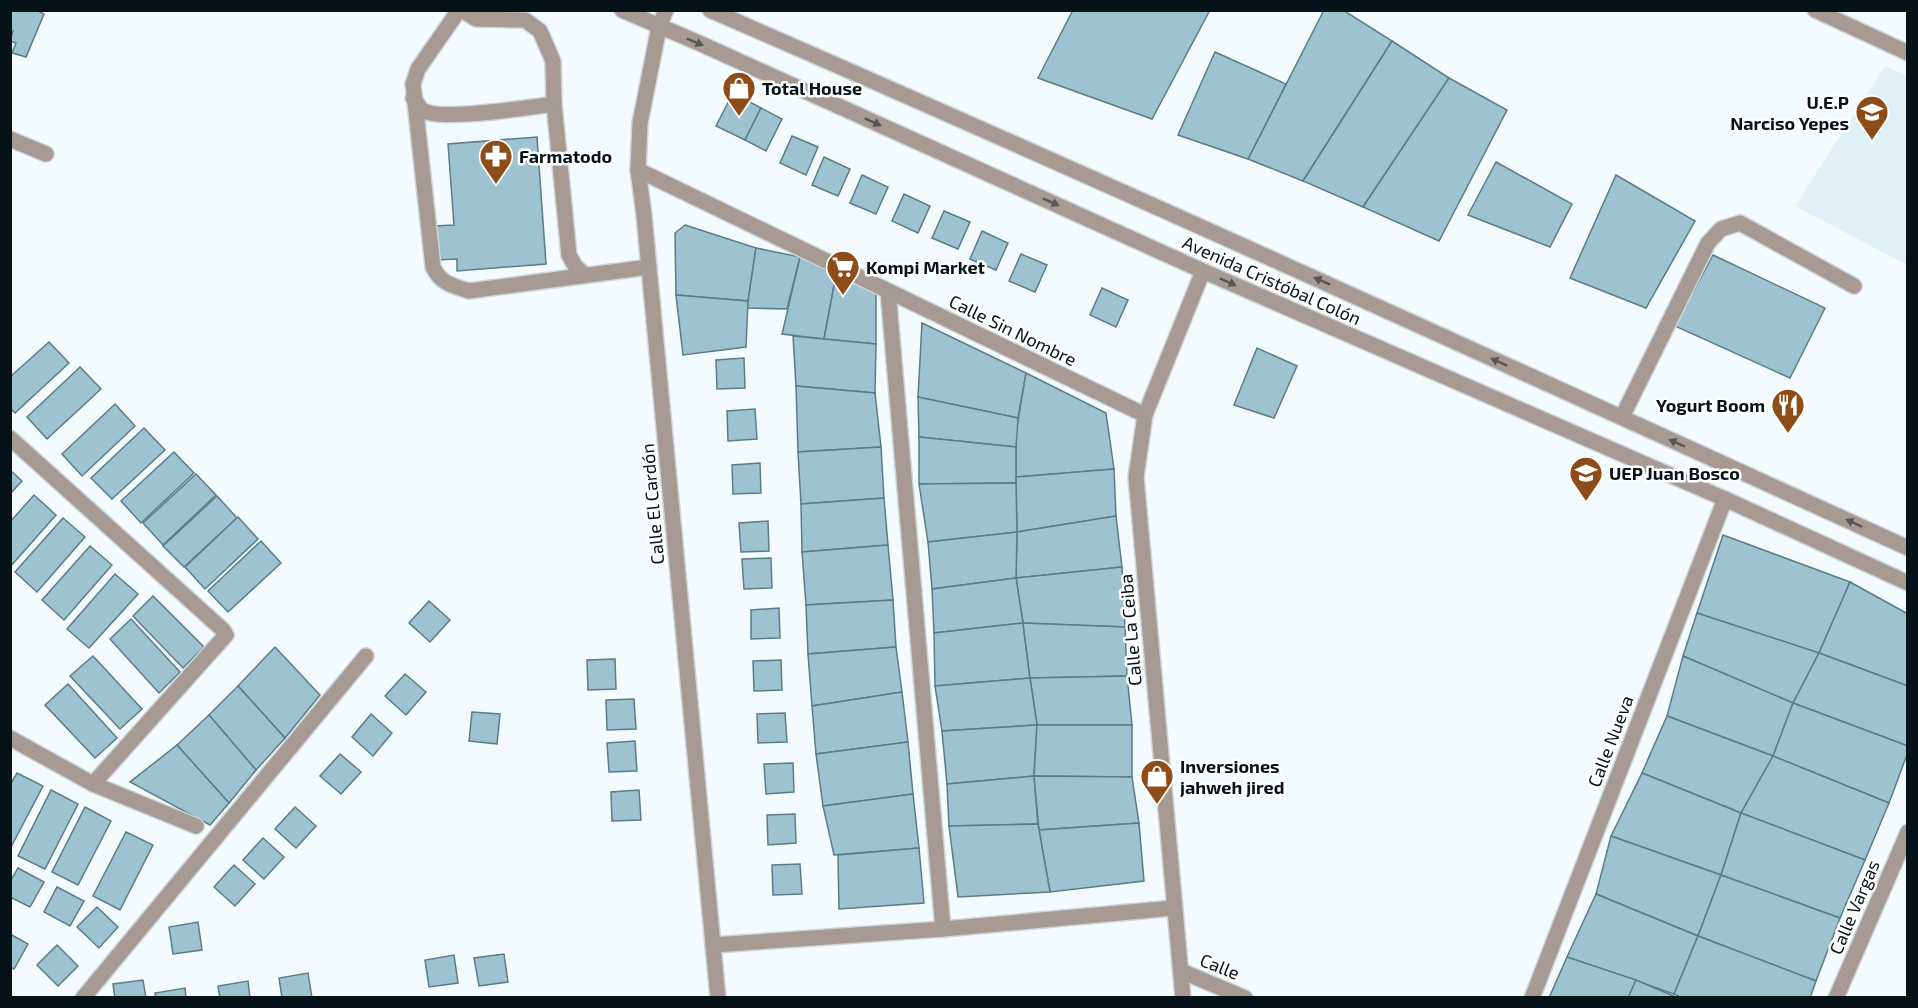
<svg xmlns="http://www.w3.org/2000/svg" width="1918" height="1008" font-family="'Exo 2',sans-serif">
	<rect width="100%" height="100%" fill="#f3fbfe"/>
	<!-- built -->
	<polygon fill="#e0f1f8" points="1885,66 1907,76 1907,265 1795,206"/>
	<!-- building -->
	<g fill="#9ec3d0" stroke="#5a7c88" stroke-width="1.5">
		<polygon points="10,10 36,10 44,14 26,57 12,53 16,43 10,41 13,31 10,31"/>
		<polygon points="1073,10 1210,10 1152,119 1038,78"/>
		<polygon points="1324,10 1343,10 1392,41 1303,181 1248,159"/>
		<polygon points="1392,41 1449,78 1363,207 1303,181"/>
		<polygon points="1215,52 1286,84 1248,159 1178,135"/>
		<polygon points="1449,78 1507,110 1439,241 1363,207"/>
		<polygon points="733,93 761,108 745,140 716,126"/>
		<polygon points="761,108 782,119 766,151 745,140"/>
		<polygon points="792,136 818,147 806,175 780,163"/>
		<polygon points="537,137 546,264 457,271 457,259 436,260 434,226 454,225 448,144"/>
		<polygon points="824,157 850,169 838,196 812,185"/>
		<polygon points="1496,162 1572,204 1550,247 1468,215"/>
		<polygon points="862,175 888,187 876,214 850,203"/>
		<polygon points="1616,175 1695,221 1646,308 1570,278"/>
		<polygon points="904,194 930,206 918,233 892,221"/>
		<polygon points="944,211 970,222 958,249 932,238"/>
		<polygon points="685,225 756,248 748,301 676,295 675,233"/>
		<polygon points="982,231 1008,243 996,270 970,259"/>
		<polygon points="756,248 800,257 787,309 747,308"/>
		<polygon points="1021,254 1047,265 1035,292 1009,281"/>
		<polygon points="1713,255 1825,308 1790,378 1675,326"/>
		<polygon points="800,257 836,275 824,339 782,334"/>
		<polygon points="836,275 876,292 876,344 824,339"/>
		<polygon points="1102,288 1128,300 1116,327 1090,315"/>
		<polygon points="676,295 748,301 746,347 683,355"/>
		<polygon points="922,323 1026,373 1018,418 918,397"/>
		<polygon points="793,336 876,344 875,393 796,386"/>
		<polygon points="49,342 69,363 15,413 10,408 10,377"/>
		<polygon points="1257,348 1297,366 1274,418 1234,405"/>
		<polygon points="744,358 745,388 717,389 716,360"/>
		<polygon points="80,367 101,389 47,439 27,417"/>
		<polygon points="1026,373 1106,413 1114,469 1016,477 1016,433"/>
		<polygon points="796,386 875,393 881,447 798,452"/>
		<polygon points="918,397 1018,418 1016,447 919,437"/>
		<polygon points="115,404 135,426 82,476 62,454"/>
		<polygon points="755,409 757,439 728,441 727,411"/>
		<polygon points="144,428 165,450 112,499 91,478"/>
		<polygon points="919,437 1016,447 1016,483 919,484"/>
		<polygon points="881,447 884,498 801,504 798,452"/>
		<polygon points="174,452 194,473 141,523 121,501"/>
		<polygon points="760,463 761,493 733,494 732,465"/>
		<polygon points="1114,469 1116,516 1017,532 1016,477"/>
		<polygon points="10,470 22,481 10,494"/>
		<polygon points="196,474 216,495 163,545 143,523"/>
		<polygon points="1016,483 1017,532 928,542 919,484"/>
		<polygon points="34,495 56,515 10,567 10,522"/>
		<polygon points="217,496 237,518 184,567 163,546"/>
		<polygon points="884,498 888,545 802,552 801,504"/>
		<polygon points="1116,516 1122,567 1016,578 1017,532"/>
		<polygon points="238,517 258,539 205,589 185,567"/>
		<polygon points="63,518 85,537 37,592 15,572"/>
		<polygon points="768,521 769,551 741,552 739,523"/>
		<polygon points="1017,532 1016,578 932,589 928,542"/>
		<polygon points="1723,535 1850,582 1819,653 1697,613"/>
		<polygon points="261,541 281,563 228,612 208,591"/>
		<polygon points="888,545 893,600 806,605 802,552"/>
		<polygon points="90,546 112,565 64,620 42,600"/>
		<polygon points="771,558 772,588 744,589 742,559"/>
		<polygon points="1122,567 1125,627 1023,623 1016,578"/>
		<polygon points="115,574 138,594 89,648 67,629"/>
		<polygon points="1016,578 1023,623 934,633 932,589"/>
		<polygon points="1850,582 1908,614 1908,686 1819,653"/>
		<polygon points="153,596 204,647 183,668 133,616"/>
		<polygon points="893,600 896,647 808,654 806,605"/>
		<polygon points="429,601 450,620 430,642 409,623"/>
		<polygon points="779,608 780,638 751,639 751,610"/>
		<polygon points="1697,613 1819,653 1793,703 1683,656"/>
		<polygon points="131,619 180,672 159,693 110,639"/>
		<polygon points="1023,623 1030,678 935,686 934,633"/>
		<polygon points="1023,623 1125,627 1127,676 1030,678"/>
		<polygon points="275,647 320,695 285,738 238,686"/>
		<polygon points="896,647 902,692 812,706 808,654"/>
		<polygon points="1819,653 1908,686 1908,746 1793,703"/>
		<polygon points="93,656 142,709 120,729 70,676"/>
		<polygon points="1683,656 1793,703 1773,756 1667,716"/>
		<polygon points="615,659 616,689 588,690 587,660"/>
		<polygon points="781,660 782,690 754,691 753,661"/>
		<polygon points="405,674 426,692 406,715 385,696"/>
		<polygon points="1127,676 1132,725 1037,725 1030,678"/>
		<polygon points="1030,678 1037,725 942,731 935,686"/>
		<polygon points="68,684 117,738 95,758 45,705"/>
		<polygon points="238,686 285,738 256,770 209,715"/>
		<polygon points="902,692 908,742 816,754 812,706"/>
		<polygon points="634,699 636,729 607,730 606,700"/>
		<polygon points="1793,703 1908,746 1908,752 1889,803 1773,756"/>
		<polygon points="472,712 500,714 497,744 469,741"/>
		<polygon points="785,713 787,742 758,743 757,714"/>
		<polygon points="371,714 392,733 373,756 352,737"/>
		<polygon points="209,715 256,770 229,803 177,745"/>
		<polygon points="1667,716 1773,756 1741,813 1642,773"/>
		<polygon points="1037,725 1034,776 947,784 942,731"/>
		<polygon points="1037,725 1132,725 1132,777 1034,776"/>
		<polygon points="635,741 637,771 609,772 607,743"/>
		<polygon points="908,742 913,794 823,806 816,754"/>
		<polygon points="177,745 229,803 210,825 130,782"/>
		<polygon points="340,754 361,772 341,794 320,776"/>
		<polygon points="1773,756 1889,803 1865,860 1741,813"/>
		<polygon points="793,763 794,792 766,794 764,764"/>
		<polygon points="17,773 43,786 10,849 10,785"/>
		<polygon points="1642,773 1741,813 1721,875 1611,836"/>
		<polygon points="1034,776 1038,824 949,826 947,784"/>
		<polygon points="1034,776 1132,777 1139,823 1039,830"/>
		<polygon points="51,790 78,804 45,869 18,856"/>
		<polygon points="639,790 641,820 612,821 611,792"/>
		<polygon points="913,794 919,848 834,855 823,806"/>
		<polygon points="85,807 111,821 78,885 52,872"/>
		<polygon points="295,807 316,826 296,848 275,829"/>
		<polygon points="1741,813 1865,860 1840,918 1721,875"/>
		<polygon points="795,814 796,843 768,845 767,815"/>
		<polygon points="1139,823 1144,881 1050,892 1039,830"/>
		<polygon points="1038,824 1050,892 958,897 949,826"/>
		<polygon points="126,832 153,845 120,910 93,896"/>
		<polygon points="1611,836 1721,875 1698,936 1596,894"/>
		<polygon points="263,838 284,857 264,879 243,860"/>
		<polygon points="919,848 924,903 839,909 838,855"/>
		<polygon points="800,864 802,894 773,895 772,865"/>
		<polygon points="234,865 255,884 235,906 214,887"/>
		<polygon points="18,868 44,882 30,907 10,897 10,882"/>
		<polygon points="1721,875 1840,918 1816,981 1698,936"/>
		<polygon points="57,887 84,901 70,926 44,912"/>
		<polygon points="1596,894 1698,936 1674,994 1567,957"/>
		<polygon points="97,907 118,927 99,948 77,927"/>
		<polygon points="198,922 202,950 173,954 169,927"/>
		<polygon points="10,934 28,944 14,969 10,967"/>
		<polygon points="1698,936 1816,981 1810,998 1682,998 1674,994"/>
		<polygon points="57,945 78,966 58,986 37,965"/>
		<polygon points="504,954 508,982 479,986 474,958"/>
		<polygon points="454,955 458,983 429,987 425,960"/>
		<polygon points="1567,957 1636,980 1628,998 1549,998"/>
		<polygon points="308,973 312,998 282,998 279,978"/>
		<polygon points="143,980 146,998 115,998 113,984"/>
		<polygon points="1636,980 1678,998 1628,998"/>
		<polygon points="248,981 250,998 220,998 218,986"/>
		<polygon points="185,988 186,998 156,998 155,993"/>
	</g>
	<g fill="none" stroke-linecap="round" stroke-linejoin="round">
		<defs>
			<g id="minor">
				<path d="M459,10L418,69L413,84L433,267C440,283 453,286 469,291L649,267"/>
				<polyline points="462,10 476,19 525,20 540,31 553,61 554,104 569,255 575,266 585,275"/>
				<polyline points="622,10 699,43 1203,271 1725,499 1908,583"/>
				<polyline points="666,10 659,27 640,123 638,170 644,215 718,998"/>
				<path d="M710,10C1111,184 1509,366 1908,548"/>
				<polyline points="1815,10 1908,53"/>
				<path d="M413,98C416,101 419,107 422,110C440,122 530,107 554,104"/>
				<polyline points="10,139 46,154"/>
				<polyline points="638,170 1145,415"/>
				<polyline points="888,291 943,929"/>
				<polyline points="1622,417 1708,243 1721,229 1740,223 1854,286"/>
				<polyline points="10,438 223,630 226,635 93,784"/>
				<polyline points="10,738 93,784 196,826"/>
				<polyline points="713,945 943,929 1174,908"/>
				<polyline points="1181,971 1245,998"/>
				<polyline points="83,998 366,656"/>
				<polyline points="1183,998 1136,477 1145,415 1203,271"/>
				<polyline points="1532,998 1725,499"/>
				<polyline points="1836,998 1908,832"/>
			</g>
		</defs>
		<!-- minor casing -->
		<use href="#minor" stroke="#cdd6d9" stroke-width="18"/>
		<!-- minor -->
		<use href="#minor" stroke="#a79a92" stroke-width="15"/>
	</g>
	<!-- one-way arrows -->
	<defs><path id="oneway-solid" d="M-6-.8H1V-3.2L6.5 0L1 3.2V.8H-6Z" transform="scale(1.5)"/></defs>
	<g fill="#565654">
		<use href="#oneway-solid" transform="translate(695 42) rotate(23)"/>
		<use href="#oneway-solid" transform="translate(873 122) rotate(24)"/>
		<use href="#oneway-solid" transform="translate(1051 202) rotate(24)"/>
		<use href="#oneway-solid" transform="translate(1322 281) rotate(-156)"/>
		<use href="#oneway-solid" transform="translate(1228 282) rotate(24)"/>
		<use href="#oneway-solid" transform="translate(1499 362) rotate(-156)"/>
		<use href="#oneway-solid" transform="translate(1677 443) rotate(-156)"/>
		<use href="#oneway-solid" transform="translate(1854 523) rotate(-155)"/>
	</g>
	<!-- icons -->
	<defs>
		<symbol id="shop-pin" viewBox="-11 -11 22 30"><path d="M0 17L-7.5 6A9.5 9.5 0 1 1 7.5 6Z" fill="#8d4c18" stroke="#fff"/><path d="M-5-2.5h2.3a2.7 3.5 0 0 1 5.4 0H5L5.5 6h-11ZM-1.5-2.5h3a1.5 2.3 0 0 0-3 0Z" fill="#fff"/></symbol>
		<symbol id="school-pin" viewBox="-11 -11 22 30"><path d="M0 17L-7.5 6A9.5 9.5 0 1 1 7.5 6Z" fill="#8d4c18" stroke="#fff"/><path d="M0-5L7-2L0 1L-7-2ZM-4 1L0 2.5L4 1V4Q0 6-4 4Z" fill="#fff"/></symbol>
		<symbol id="pharmacy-pin" viewBox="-11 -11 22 30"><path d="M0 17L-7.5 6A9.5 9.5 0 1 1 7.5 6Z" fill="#8d4c18" stroke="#fff"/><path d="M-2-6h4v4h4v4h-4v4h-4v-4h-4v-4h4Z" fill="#fff"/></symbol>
		<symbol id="supermarket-pin" viewBox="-11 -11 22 30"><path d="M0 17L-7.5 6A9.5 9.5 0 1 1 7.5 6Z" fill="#8d4c18" stroke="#fff"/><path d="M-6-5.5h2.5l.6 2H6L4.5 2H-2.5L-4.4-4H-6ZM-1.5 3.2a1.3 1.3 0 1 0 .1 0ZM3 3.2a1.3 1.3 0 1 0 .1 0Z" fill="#fff"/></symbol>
		<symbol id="restaurant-pin" viewBox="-11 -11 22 30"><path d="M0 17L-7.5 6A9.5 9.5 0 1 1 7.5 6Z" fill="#8d4c18" stroke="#fff"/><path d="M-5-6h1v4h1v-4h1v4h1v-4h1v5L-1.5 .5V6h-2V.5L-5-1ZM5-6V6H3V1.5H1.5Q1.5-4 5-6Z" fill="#fff"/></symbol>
	</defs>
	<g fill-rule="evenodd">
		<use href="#shop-pin" x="720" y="69" width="38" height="52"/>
		<use href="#school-pin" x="1853" y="93" width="38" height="52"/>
		<use href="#pharmacy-pin" x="477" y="137" width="38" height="52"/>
		<use href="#supermarket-pin" x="824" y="248" width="38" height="52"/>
		<use href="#restaurant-pin" x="1769" y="386" width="38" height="52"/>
		<use href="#school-pin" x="1567" y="454" width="38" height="52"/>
		<use href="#shop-pin" x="1138" y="757" width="38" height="52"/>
	</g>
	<g text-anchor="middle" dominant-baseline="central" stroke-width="5" stroke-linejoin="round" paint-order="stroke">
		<!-- poi labels -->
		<g font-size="18" font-weight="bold" fill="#051217" stroke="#fff" text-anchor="start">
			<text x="762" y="88">Total House</text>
			<text x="1849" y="102" text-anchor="end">U.E.P<tspan x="1849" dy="21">Narciso Yepes</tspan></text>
			<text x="519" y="156">Farmatodo</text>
			<text x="866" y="267">Kompi Market</text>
			<text x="1765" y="405" text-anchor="end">Yogurt Boom</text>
			<text x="1609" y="473">UEP Juan Bosco</text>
			<text x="1180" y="766">Inversiones<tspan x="1180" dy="21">jahweh jired</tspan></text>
		</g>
		<!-- street labels -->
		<g font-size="18" fill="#051217" stroke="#fff">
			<text transform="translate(1272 280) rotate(24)">Avenida Cristóbal Colón</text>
			<text transform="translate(1013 330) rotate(26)">Calle Sin Nombre</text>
			<text transform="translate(652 504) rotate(-95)">Calle El Cardón</text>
			<text transform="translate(1130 630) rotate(-95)">Calle La Ceiba</text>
			<text transform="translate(1610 741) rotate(-69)">Calle Nueva</text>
			<text transform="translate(1854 907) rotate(-67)">Calle Vargas</text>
			<text transform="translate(1220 966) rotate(22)">Calle</text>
		</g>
	</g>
	<!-- border -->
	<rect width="1918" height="1008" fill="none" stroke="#051217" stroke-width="24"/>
</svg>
